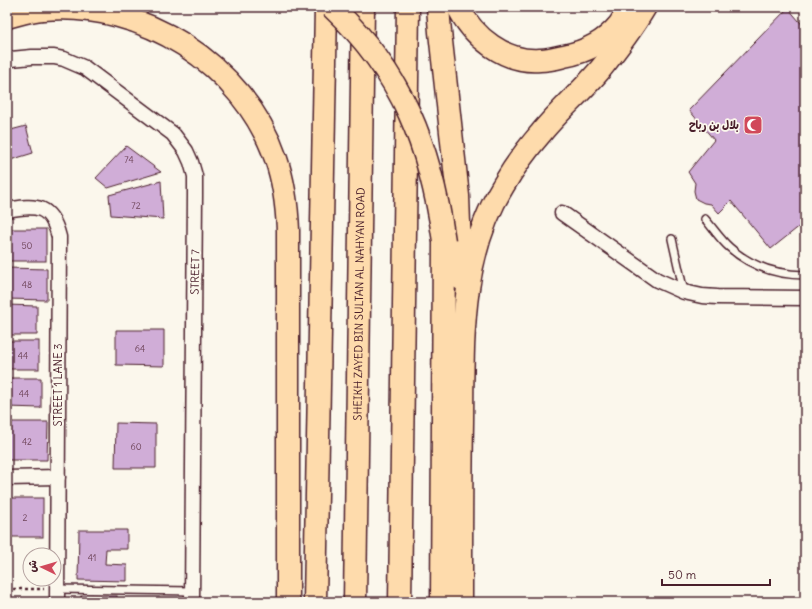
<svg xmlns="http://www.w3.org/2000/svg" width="812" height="609" font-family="Delius,'Playpen Sans Arabic',sans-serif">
	<rect width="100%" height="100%" fill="#fbf7ec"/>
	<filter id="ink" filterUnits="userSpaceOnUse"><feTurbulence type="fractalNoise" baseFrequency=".025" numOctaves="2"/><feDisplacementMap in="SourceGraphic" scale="8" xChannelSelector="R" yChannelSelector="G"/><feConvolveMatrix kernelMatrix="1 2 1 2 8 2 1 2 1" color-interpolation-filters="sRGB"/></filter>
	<g filter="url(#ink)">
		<!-- building -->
		<g fill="#d0add7" stroke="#4a1f2b">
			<polygon points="788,8 805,28 805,232 801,225 771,249 731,201 719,213 711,204 704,203 696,199 694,191 695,183 688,172 714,140 689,110"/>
			<polygon points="26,126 33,153 7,161 7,131"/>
			<polygon points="126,146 161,172 108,188 96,178"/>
			<polygon points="161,181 163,219 111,215 109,195"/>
			<rect x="7" y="229" width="39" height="32"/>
			<polygon points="7,268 47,269 47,300 7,299"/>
			<polygon points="7,305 37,306 37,335 7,335"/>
			<polygon points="116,330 164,330 164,366 116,365"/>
			<rect x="7" y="341" width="32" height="28"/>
			<polygon points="7,378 41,378 41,408 7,407"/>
			<polygon points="7,422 48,422 47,460 7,460"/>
			<polygon points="116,423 156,424 156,468 115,468"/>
			<rect x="7" y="498" width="36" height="39"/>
			<polygon points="79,530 127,530 127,549 106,549 105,564 127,565 127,581 78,580"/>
			<rect x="81" y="596" width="36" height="6"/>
		</g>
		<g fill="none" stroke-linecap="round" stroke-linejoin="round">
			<defs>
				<g id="lane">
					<path d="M705,219C713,228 720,239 729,247C750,266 777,275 805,275"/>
					<polyline points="672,239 684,292"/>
					<polyline points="57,589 192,591"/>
				</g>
				<g id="street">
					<polyline points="11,59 32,57 54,57 64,59 85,68 173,134 186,151 191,162 195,176 195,195 192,602"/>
					<path d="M7,210C37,204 51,205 59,237L57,602"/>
					<polyline points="562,213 657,280 684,292 702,296 717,297 805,298"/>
					<polyline points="7,478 58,477"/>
				</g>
				<g id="primary">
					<polyline points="438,7 440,32 458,196 461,279"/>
					<path d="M7,17C19,14 30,10 43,9C142,0 243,64 276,159C284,182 287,206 288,230V602"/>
					<polyline points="315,602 326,7"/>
					<polyline points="442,602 444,241"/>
					<path d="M461,602C461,542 461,482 462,422C463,341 459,258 503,186C514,167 527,149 541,133C559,111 581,92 599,71C616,50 632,29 645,7"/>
				</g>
				<g id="highway">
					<path d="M458,7C473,37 505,63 540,60C548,60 556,58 564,56C585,52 605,42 619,25C623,20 626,13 630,7"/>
					<path id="s1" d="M355,602L363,7"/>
					<polyline points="400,602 408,7"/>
				</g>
			</defs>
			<!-- lane casing -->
			<use href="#lane" stroke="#4a1f2b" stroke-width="10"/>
			<!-- street casing -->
			<use href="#street" stroke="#4a1f2b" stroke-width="17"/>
			<!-- primary casing -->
			<use href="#primary" stroke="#4a1f2b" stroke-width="25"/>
			<!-- highway casing -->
			<use href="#highway" stroke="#4a1f2b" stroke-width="25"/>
			<!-- path -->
			<polyline stroke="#4a1f2b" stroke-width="2.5" stroke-dasharray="3 3" stroke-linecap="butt" points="7,589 44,589"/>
			<!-- lane -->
			<use href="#lane" stroke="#fbf7ec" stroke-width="7"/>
			<!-- street -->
			<use href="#street" stroke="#fbf7ec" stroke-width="14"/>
			<!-- primary -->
			<use href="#primary" stroke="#fedbac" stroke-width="22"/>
			<!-- highway -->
			<use href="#highway" stroke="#fedbac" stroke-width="22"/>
			<defs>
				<path id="primary-bridge" d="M332,7C403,74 430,146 444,241"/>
			</defs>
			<!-- primary-bridge casing -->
			<use href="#primary-bridge" stroke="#4a1f2b" stroke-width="25" stroke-linecap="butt"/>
			<!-- primary-bridge -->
			<use href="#primary-bridge" stroke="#fedbac" stroke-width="22"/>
		</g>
	</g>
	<!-- icons -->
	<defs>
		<symbol id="mosque-square" viewBox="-11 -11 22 22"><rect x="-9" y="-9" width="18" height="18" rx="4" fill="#d1495b" stroke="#fbf7ec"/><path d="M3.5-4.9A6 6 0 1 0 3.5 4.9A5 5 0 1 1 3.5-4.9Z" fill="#fff"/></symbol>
	</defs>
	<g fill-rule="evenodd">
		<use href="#mosque-square" x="742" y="114" width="22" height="22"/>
	</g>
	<g text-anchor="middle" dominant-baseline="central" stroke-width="3.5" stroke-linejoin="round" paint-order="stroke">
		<!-- number labels -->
		<g font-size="9" fill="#6c4256">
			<text x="129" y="159">74</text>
			<text x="136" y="205">72</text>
			<text x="27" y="245">50</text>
			<text x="27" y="284">48</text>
			<text x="140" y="348">64</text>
			<text x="23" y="355">44</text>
			<text x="24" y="393">44</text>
			<text x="27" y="441">42</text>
			<text x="136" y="446">60</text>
			<text x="25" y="517">2</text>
			<text x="92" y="557">41</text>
		</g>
		<!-- poi labels -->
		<g font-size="11" font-weight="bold" fill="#4a1f2b" stroke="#fbf7ec" text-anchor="end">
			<text x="739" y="125">بلال بن رباح</text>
		</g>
		<!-- street labels -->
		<g font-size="11" fill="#4a1f2b" stroke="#fbf7ec">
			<text transform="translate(195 272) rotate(-89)">STREET 7</text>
			<text stroke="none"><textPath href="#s1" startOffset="298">SHEIKH ZAYED BIN SULTAN AL NAHYAN ROAD</textPath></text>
			<text transform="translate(58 385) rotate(-90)">STREET 1 LANE 3</text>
		</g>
	</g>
	<!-- margin -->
	<rect width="812" height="609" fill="none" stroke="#fbf7ec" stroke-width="24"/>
	<rect x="12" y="12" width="788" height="585" fill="none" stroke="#4a1f2b" stroke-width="1.5" filter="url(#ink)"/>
	<!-- north arrow -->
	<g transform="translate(42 567) rotate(275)"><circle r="19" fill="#fbf7ec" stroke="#b4a19f"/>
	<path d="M0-3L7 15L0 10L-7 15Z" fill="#d1495b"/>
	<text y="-6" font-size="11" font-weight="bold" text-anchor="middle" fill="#4a1f2b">ش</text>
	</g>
	<!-- scale -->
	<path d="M662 579v6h108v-6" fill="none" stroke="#4a1f2b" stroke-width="2"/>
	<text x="668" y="579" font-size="12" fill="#4a1f2b" stroke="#fbf7ec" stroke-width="3" paint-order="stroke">50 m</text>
</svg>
